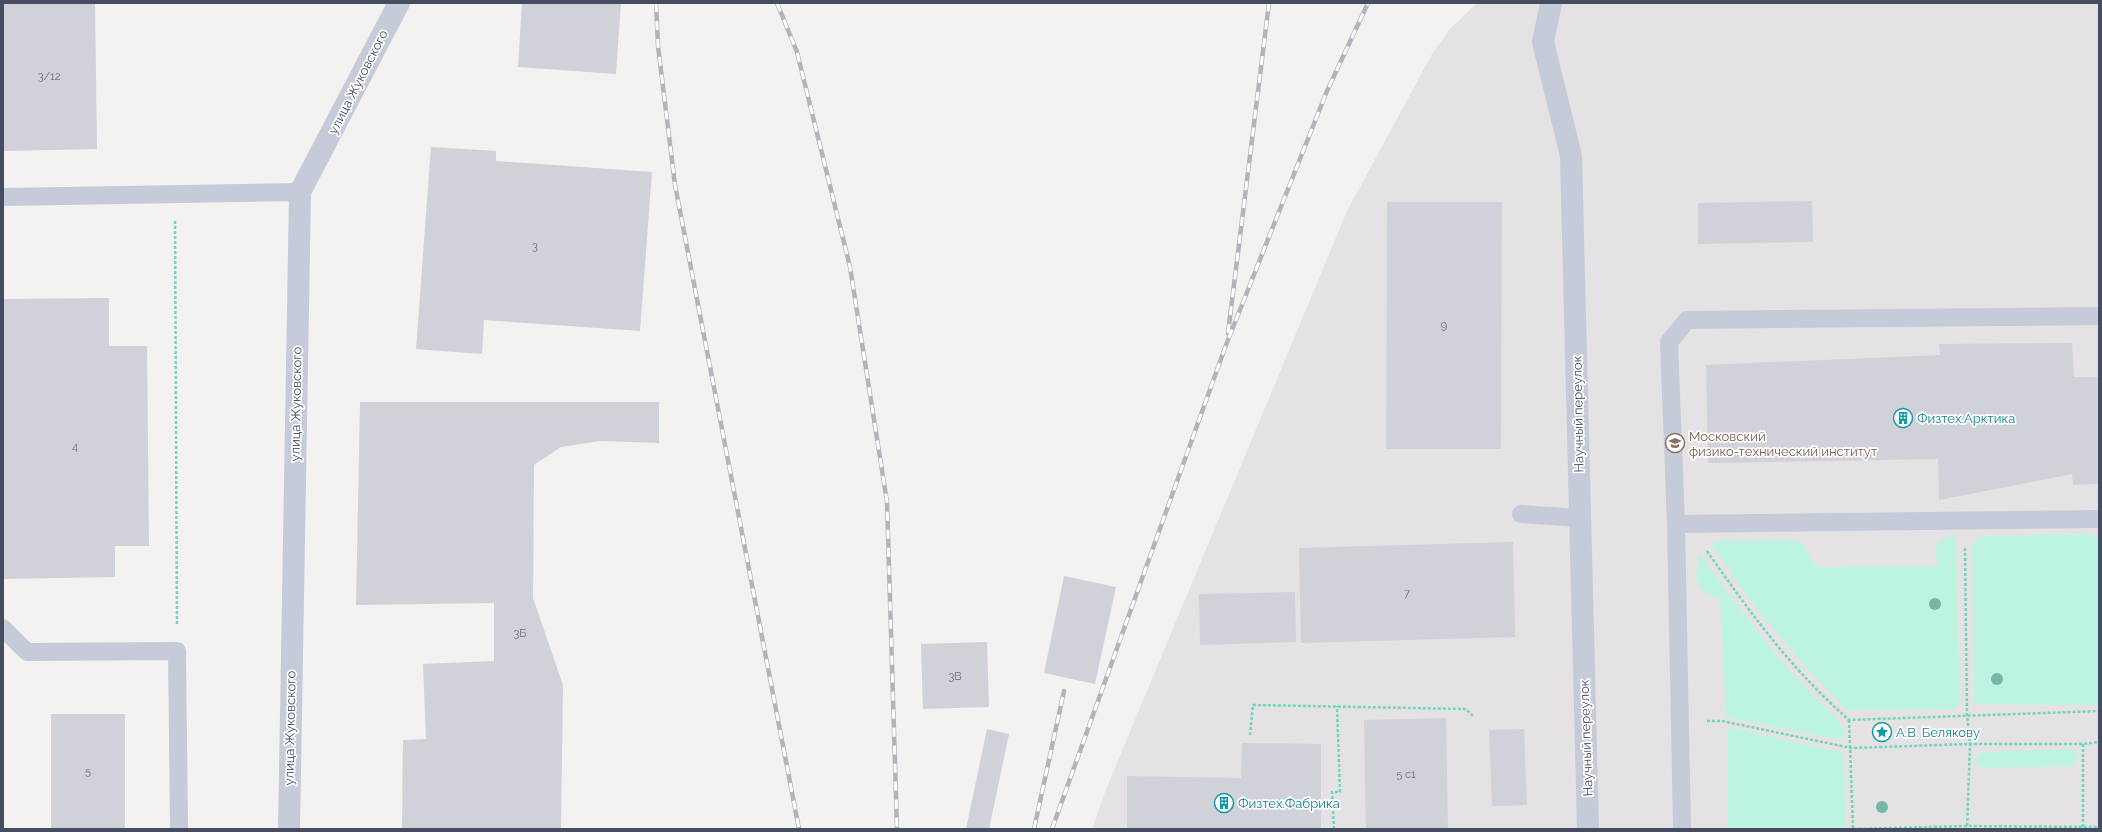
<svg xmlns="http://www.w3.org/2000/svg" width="2102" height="832" font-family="Raleway,sans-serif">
	<rect width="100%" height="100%" fill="#f3f2f1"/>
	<!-- education -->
	<polygon fill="#e5e2e3" points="1477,3 2099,3 2099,829 1092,829 1106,789 1347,211 1432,54 1450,29"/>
	<!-- green -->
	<g fill="#bcf4e1">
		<polygon points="2087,534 2099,538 2099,705 1977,704 1974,700 1972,543 1982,536"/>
		<polygon points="1956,536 1960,703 1954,709 1847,710 1806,667 1759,612 1712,545 1717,541 1794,540 1803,544 1816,567 1937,566 1936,544 1946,537"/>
		<path d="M1700,554C1736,603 1772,654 1815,697C1826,708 1843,720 1845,735L1840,740L1726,717L1720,600C1695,589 1693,580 1700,554Z"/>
		<polygon points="1727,727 1840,752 1844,757 1846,826 1838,829 1728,829"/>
		<polygon points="2073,749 2078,755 2075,764 2071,766 1984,768 1978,766 1976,762 1977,756 1983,752"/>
	</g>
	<!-- building -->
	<g fill="#d0d1d9">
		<polygon points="3,3 95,3 97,149 3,151"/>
		<polygon points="522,3 621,3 616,74 518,67"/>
		<polygon points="431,147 496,151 496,161 652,172 640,331 484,320 482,354 416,349"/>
		<polygon points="1812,201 1813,242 1698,244 1698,203"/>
		<polygon points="1387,202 1502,202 1501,449 1386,449"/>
		<polygon points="109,298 109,346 147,346 149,546 115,546 115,577 3,579 3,299"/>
		<polygon points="2072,343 2074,377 2099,377 2099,484 2073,485 2072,474 1939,500 1938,459 1708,463 1706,365 1940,355 1939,344"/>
		<polygon points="360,402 659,402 659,443 600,441 561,447 534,465 533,598 563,685 561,829 402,829 403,740 426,739 423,664 494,661 494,603 356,605"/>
		<polygon points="1513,542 1515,637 1301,643 1299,548"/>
		<polygon points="1064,576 1116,587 1095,684 1044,673"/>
		<polygon points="1295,592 1296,642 1200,645 1199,594"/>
		<polygon points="987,642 989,707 923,709 921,644"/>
		<rect x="51" y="714" width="74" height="115"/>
		<polygon points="1446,718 1448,829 1366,829 1364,720"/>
		<polygon points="987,729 1009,734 989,829 966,829"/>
		<polygon points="1524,729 1527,805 1492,806 1489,730"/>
		<polygon points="1242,743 1321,744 1321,829 1127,829 1127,776 1241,778"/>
	</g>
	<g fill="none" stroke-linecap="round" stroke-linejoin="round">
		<!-- path -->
		<g stroke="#71d6bf" stroke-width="2.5" stroke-dasharray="3 2" stroke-linecap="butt">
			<polyline points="175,221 177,624"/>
			<polyline points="1965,548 1967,714 1970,744 1967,829"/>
			<path d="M1707,551C1751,614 1791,669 1849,720L2099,711"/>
			<polyline points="1849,720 1853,829 1967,826 2099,827"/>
			<polyline points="1707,721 1722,721 1851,748 1970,744 2083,744 2099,742"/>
			<polyline points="1250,735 1253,705 1466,709 1473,716"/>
			<polyline points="2083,744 2083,829"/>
			<polyline points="1334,829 1332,792 1340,792 1337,706"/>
		</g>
		<!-- lane -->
		<g stroke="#c6cbda" stroke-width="18">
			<polyline points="3,197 300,192"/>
			<polyline points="1521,514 1580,518"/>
			<polyline points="1676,524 2099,519"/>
			<polyline points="3,628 27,652 177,651 179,829"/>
			<polyline points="1682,829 1676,524 1669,342 1687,320 2099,316"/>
		</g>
		<!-- street -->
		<g stroke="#c6cbda" stroke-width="22">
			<polyline points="1551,3 1543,42 1571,156 1588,829"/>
			<polyline points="289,829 300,192 399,3"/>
		</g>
		<defs>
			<g id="rail">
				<polyline points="656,3 658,46 675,185 799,829"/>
				<polyline points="777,3 797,52 850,267 887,502 897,829"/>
				<polyline points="1228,333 1269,3"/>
				<polyline points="1034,829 1064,691"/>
				<polyline points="1052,829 1226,345 1327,91 1368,3"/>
			</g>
		</defs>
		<!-- rail casing -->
		<use href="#rail" stroke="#b2b3bc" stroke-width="4.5"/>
		<!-- rail -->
		<use href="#rail" stroke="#fff" stroke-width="3" stroke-dasharray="9" stroke-linecap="butt"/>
	</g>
	<!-- trees -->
	<g fill="#75b6a6">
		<circle cx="1935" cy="604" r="6"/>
		<circle cx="1997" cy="679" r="6"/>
		<circle cx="1882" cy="807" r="6"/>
	</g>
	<!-- icons -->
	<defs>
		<symbol id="building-ring" viewBox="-11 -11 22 22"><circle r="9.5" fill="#fff" stroke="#0f9aa8" stroke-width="1.5"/><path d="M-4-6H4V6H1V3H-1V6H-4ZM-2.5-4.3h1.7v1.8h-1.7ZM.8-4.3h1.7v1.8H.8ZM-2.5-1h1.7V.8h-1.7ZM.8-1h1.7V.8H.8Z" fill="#0f9aa8"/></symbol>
		<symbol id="university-ring" viewBox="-11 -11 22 22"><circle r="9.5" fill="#fff" stroke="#8d6e63" stroke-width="1.5"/><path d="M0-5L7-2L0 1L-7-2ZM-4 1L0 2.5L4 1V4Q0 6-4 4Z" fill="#8d6e63"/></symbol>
		<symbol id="sight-ring" viewBox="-11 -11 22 22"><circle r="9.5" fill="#fff" stroke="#0f9aa8" stroke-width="1.5"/><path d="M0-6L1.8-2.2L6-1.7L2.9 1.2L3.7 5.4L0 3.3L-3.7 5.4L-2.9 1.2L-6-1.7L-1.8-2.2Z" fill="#0f9aa8"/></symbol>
	</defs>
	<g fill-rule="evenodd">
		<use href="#building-ring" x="1892" y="407" width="22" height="22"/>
		<use href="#university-ring" x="1664" y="432" width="22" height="22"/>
		<use href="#sight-ring" x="1871" y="721" width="22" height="22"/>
		<use href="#building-ring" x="1213" y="792" width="22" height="22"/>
	</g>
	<g text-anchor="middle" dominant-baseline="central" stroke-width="3.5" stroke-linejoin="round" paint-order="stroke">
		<!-- number labels -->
		<g font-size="11" fill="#696e7f">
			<text x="49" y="76">3/12</text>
			<text x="535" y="246">3</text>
			<text x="1444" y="325">9</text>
			<text x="75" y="446">4</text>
			<text x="1407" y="593">7</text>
			<text x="520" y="633">3Б</text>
			<text x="955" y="676">3В</text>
			<text x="88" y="771">5</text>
			<text x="1406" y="774">5 с1</text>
		</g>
		<!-- street labels -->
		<g font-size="13" fill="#474d61" stroke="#fff">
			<text transform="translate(358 82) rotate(-63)">улица Жуковского</text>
			<text transform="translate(296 404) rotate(-89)">улица Жуковского</text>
			<text transform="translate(1578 414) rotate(-91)">Научный переулок</text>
			<text transform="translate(290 728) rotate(-89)">улица Жуковского</text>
			<text transform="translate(1586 738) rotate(-92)">Научный переулок</text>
		</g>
		<!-- culture labels -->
		<g font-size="13" fill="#0d838f" stroke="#fff" text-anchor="start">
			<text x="1917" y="418">Физтех.Арктика</text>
			<text x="1896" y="732">А.В. Белякову</text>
			<text x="1238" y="803">Физтех.Фабрика</text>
		</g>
		<!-- education labels -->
		<g font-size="13" fill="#785e54" stroke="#fff" text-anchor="start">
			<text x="1689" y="436">Московский<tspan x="1689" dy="15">физико-технический институт</tspan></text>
		</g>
	</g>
	<!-- border -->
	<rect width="2102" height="832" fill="none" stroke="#474d61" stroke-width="8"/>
</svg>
